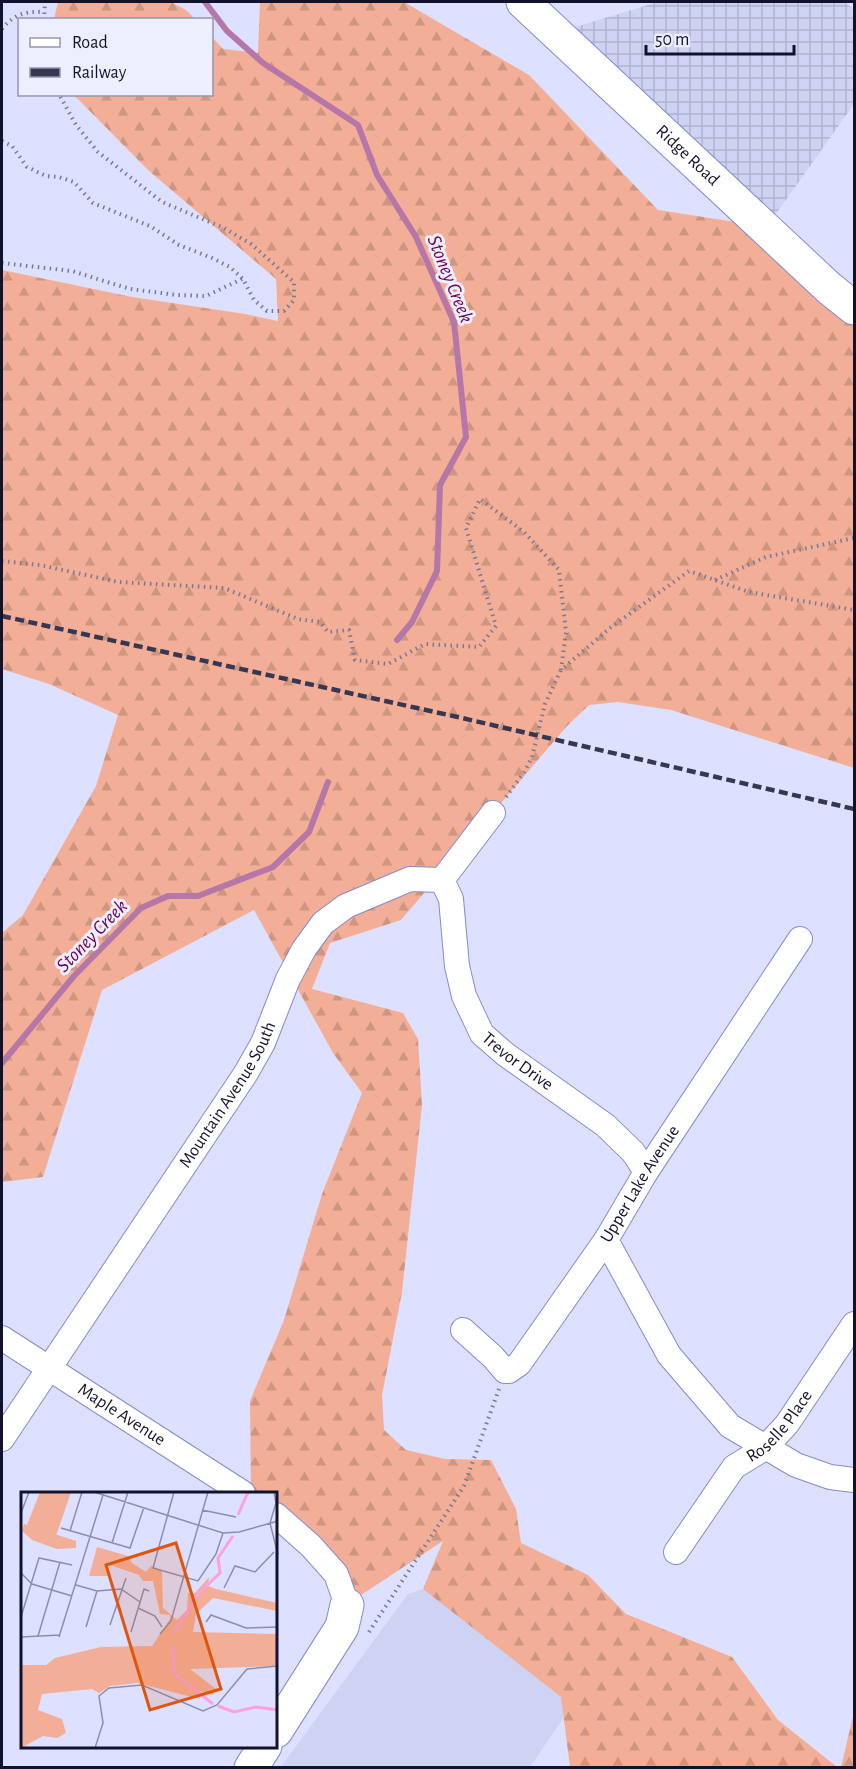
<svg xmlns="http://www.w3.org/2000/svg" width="856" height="1769" font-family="'Alegreya Sans',sans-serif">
	<defs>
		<pattern id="industrial-grid" width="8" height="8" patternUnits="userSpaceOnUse" patternTransform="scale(1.5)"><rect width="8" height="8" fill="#ced2f3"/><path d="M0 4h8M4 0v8" fill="none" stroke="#b0b3d0"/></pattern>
		<pattern id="forest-firs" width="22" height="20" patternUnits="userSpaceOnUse" patternTransform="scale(1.5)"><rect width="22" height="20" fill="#f2ae96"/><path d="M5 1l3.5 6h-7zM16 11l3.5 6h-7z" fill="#ce9581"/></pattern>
	</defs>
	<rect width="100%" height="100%" fill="#dde0ff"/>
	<!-- built -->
	<polygon fill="#ced2f3" points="423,1589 561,1697 564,1717 530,1767 280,1768 408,1594"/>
	<!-- industrial -->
	<polygon fill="url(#industrial-grid)" points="658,2 844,2 854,9 854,104 773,218 572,28"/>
	<!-- forest -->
	<g fill="url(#forest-firs)">
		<polygon points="58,2 171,2 186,10 195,19 54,19"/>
		<polygon points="260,2 404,2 529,75 658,210 742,223 854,318 854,768 671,710 618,702 589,705 567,726 401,920 330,943 312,989 403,1013 418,1039 422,1105 402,1292 382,1395 384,1430 406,1450 445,1459 491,1460 516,1509 521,1543 588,1575 626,1614 732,1657 778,1720 837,1767 570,1767 561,1697 423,1589 443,1541 361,1595 344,1578 276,1533 276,1493 251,1493 250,1401 284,1320 322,1194 362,1093 333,1053 254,910 102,990 43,1177 2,1182 2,933 23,915 96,786 118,715 49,684 2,669 2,270 132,297 245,314 278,321 276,279 148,170 74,95 212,94 212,37 223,49 258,53"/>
		<polygon points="854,1712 854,1767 841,1767"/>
	</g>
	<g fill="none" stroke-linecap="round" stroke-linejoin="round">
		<!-- stream -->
		<g stroke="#b577a8" stroke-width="6">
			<polyline points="205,2 227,31 263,63 358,125 377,175 416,237 454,322 466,437 440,485 437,571 412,622 397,640"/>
			<polyline points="2,1063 74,976 141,908 168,896 198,896 273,867 309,832 328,782"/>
		</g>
		<defs>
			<g id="street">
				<path id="s1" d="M442,880L451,899L457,966L464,996L482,1034L505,1054L605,1125L633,1152L646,1172"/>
				<polyline points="606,1240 669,1355 730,1426 796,1465 830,1477 854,1480"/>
				<path id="s2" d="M463,1330L493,1357L505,1371H509L519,1364L606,1240L646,1172L800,939"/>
				<path id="s3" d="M2,1338L243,1493"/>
				<path id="s4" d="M2,1439L246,1073L263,1043L288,979L304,949L323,923L346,906L410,879L442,880L493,813"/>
				<polyline points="276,1515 311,1546 336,1574 347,1605"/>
				<path id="s5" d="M676,1552L734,1467L765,1448L787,1424L854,1324"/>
			</g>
			<g id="secondary">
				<path id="s6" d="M523,2L829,288L854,308"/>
				<polyline points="276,1731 342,1627 347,1605"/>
				<polyline points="251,1768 265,1746"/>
			</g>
		</defs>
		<!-- street casing -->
		<use href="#street" stroke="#868ad0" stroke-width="26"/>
		<!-- secondary casing -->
		<use href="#secondary" stroke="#868ad0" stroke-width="35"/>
		<!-- path -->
		<g stroke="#787996" stroke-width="4" stroke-dasharray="1.5 4.5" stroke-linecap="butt">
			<polyline points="44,20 45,2"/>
			<path d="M2,29C14,14 26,11 44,12"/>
			<polyline points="2,141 12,146 27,167 46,176 59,177 74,182 93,203 150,226 179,245 212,258 230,267 243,279 254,300 267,311 284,311 294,300 294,282 251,244 224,228 162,202 98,152 76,125 59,94"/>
			<polyline points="2,263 72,271 130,289 177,295 206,296 242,279"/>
			<polyline points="2,561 40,565 118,582 224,588 298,619 320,622 328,632 349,630 355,660 388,664 425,644 479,647 496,626 466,528 480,499 524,532 559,570 566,632 561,670 610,628 689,571 749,592 854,610"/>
			<polyline points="715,580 766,557 854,538"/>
			<polyline points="506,797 525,771 532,757 545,704 561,670"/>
			<polyline points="369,1632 464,1486 499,1389"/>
		</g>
		<!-- street -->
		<use href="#street" stroke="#fff" stroke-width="24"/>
		<!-- secondary -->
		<use href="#secondary" stroke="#fff" stroke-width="33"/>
		<!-- rail -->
		<polyline stroke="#363752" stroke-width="4.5" stroke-dasharray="9 4.5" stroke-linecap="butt" points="2,616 462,718 854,809"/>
	</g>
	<g text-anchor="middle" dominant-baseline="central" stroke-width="6" stroke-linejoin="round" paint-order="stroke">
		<!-- street labels -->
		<g font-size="18" fill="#12122c" stroke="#edeffe">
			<text stroke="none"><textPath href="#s6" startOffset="225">Ridge Road</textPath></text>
			<text stroke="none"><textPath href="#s1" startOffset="206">Trevor Drive</textPath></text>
			<text stroke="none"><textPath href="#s4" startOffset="412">Mountain Avenue South</textPath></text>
			<text stroke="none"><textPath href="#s2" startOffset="292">Upper Lake Avenue</textPath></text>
			<text stroke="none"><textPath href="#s3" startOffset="142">Maple Avenue</textPath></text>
			<text stroke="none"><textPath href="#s5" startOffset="165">Roselle Place</textPath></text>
		</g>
		<!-- water labels -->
		<g font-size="20" font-style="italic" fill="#690152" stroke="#edeffe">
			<text transform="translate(450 279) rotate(68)">Stoney Creek</text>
			<text transform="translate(92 936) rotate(-46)">Stoney Creek</text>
		</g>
	</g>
	<!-- overview -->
	<g transform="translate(21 1492)">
		<rect width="256" height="256" fill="#dde0ff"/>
		<path d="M3,32L55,49V56L36,57L11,48L1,39ZM76,55L107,64L111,71L125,80L130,74L141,78L142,116L156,128L166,118L167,101H174L188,85L187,94L195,97L256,111V119L192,106L175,122L172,140L256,142V174L169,177L195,197L192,203L177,199L179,207L116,191L89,194L78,201L71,197L21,202L17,218L41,227L45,241L36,246L22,244L0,256V173H25L34,166L80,155L131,154L149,127V123L139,122L132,89H122L118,83L86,72L87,84H68Z" fill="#f2ae96"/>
		<path d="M19,0H50L33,50L4,38Z" fill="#f2ae96"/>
		<path fill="none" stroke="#fba2dd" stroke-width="3" d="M217,23L227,0M153,141L179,100L199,81L197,66L212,44M151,154L154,182L192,212M197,214L213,220L235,215L257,218"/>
		<path fill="none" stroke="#8c8eab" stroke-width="1.5" d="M73,0L202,41L218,40L257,29M153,0L132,76L177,89L195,62L202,41M181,18L215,25M0,21L8,0M249,31L255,11L253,0M249,31L257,63M40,36L109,56L123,15M49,39L61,0M91,51L107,0M0,81L11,92L51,104M55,93L76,99L100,97L119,110M203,96L214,74L234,80L253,60M117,116L134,124L141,135M0,125L18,66L51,73M185,130L190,123L225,136L257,135M89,133L105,86M65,135L76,99M110,140L123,97L128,99M139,142L150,129L187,0M17,144L39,70M0,145L39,143M38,145L82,3M74,256L82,231L78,204L88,196L121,193L182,219L196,213L226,177L257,174"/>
		<path fill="#dd550e" fill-opacity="0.15" stroke="#dd550e" stroke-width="3" d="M155,51L200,197L129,218L85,73Z"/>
		<rect width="256" height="256" fill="none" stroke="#12122c" stroke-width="3"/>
	</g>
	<!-- border -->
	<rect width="856" height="1769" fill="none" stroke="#12122c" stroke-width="6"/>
	<!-- legend -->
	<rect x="18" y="18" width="195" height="78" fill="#edeffe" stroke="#9597aa" stroke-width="1.5"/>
	<rect x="30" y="38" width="30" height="9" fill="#ffffff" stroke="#9597aa" stroke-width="1.5"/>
	<text x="72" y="48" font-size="18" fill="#12122c">Road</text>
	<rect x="30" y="68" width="30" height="9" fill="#363752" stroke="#9597aa" stroke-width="1.5"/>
	<text x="72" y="78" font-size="18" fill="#12122c">Railway</text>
	<!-- scale -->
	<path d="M646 45v9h148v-9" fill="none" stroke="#12122c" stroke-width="3"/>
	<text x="655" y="45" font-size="18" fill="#12122c" stroke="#edeffe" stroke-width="4.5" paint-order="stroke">50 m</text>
</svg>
